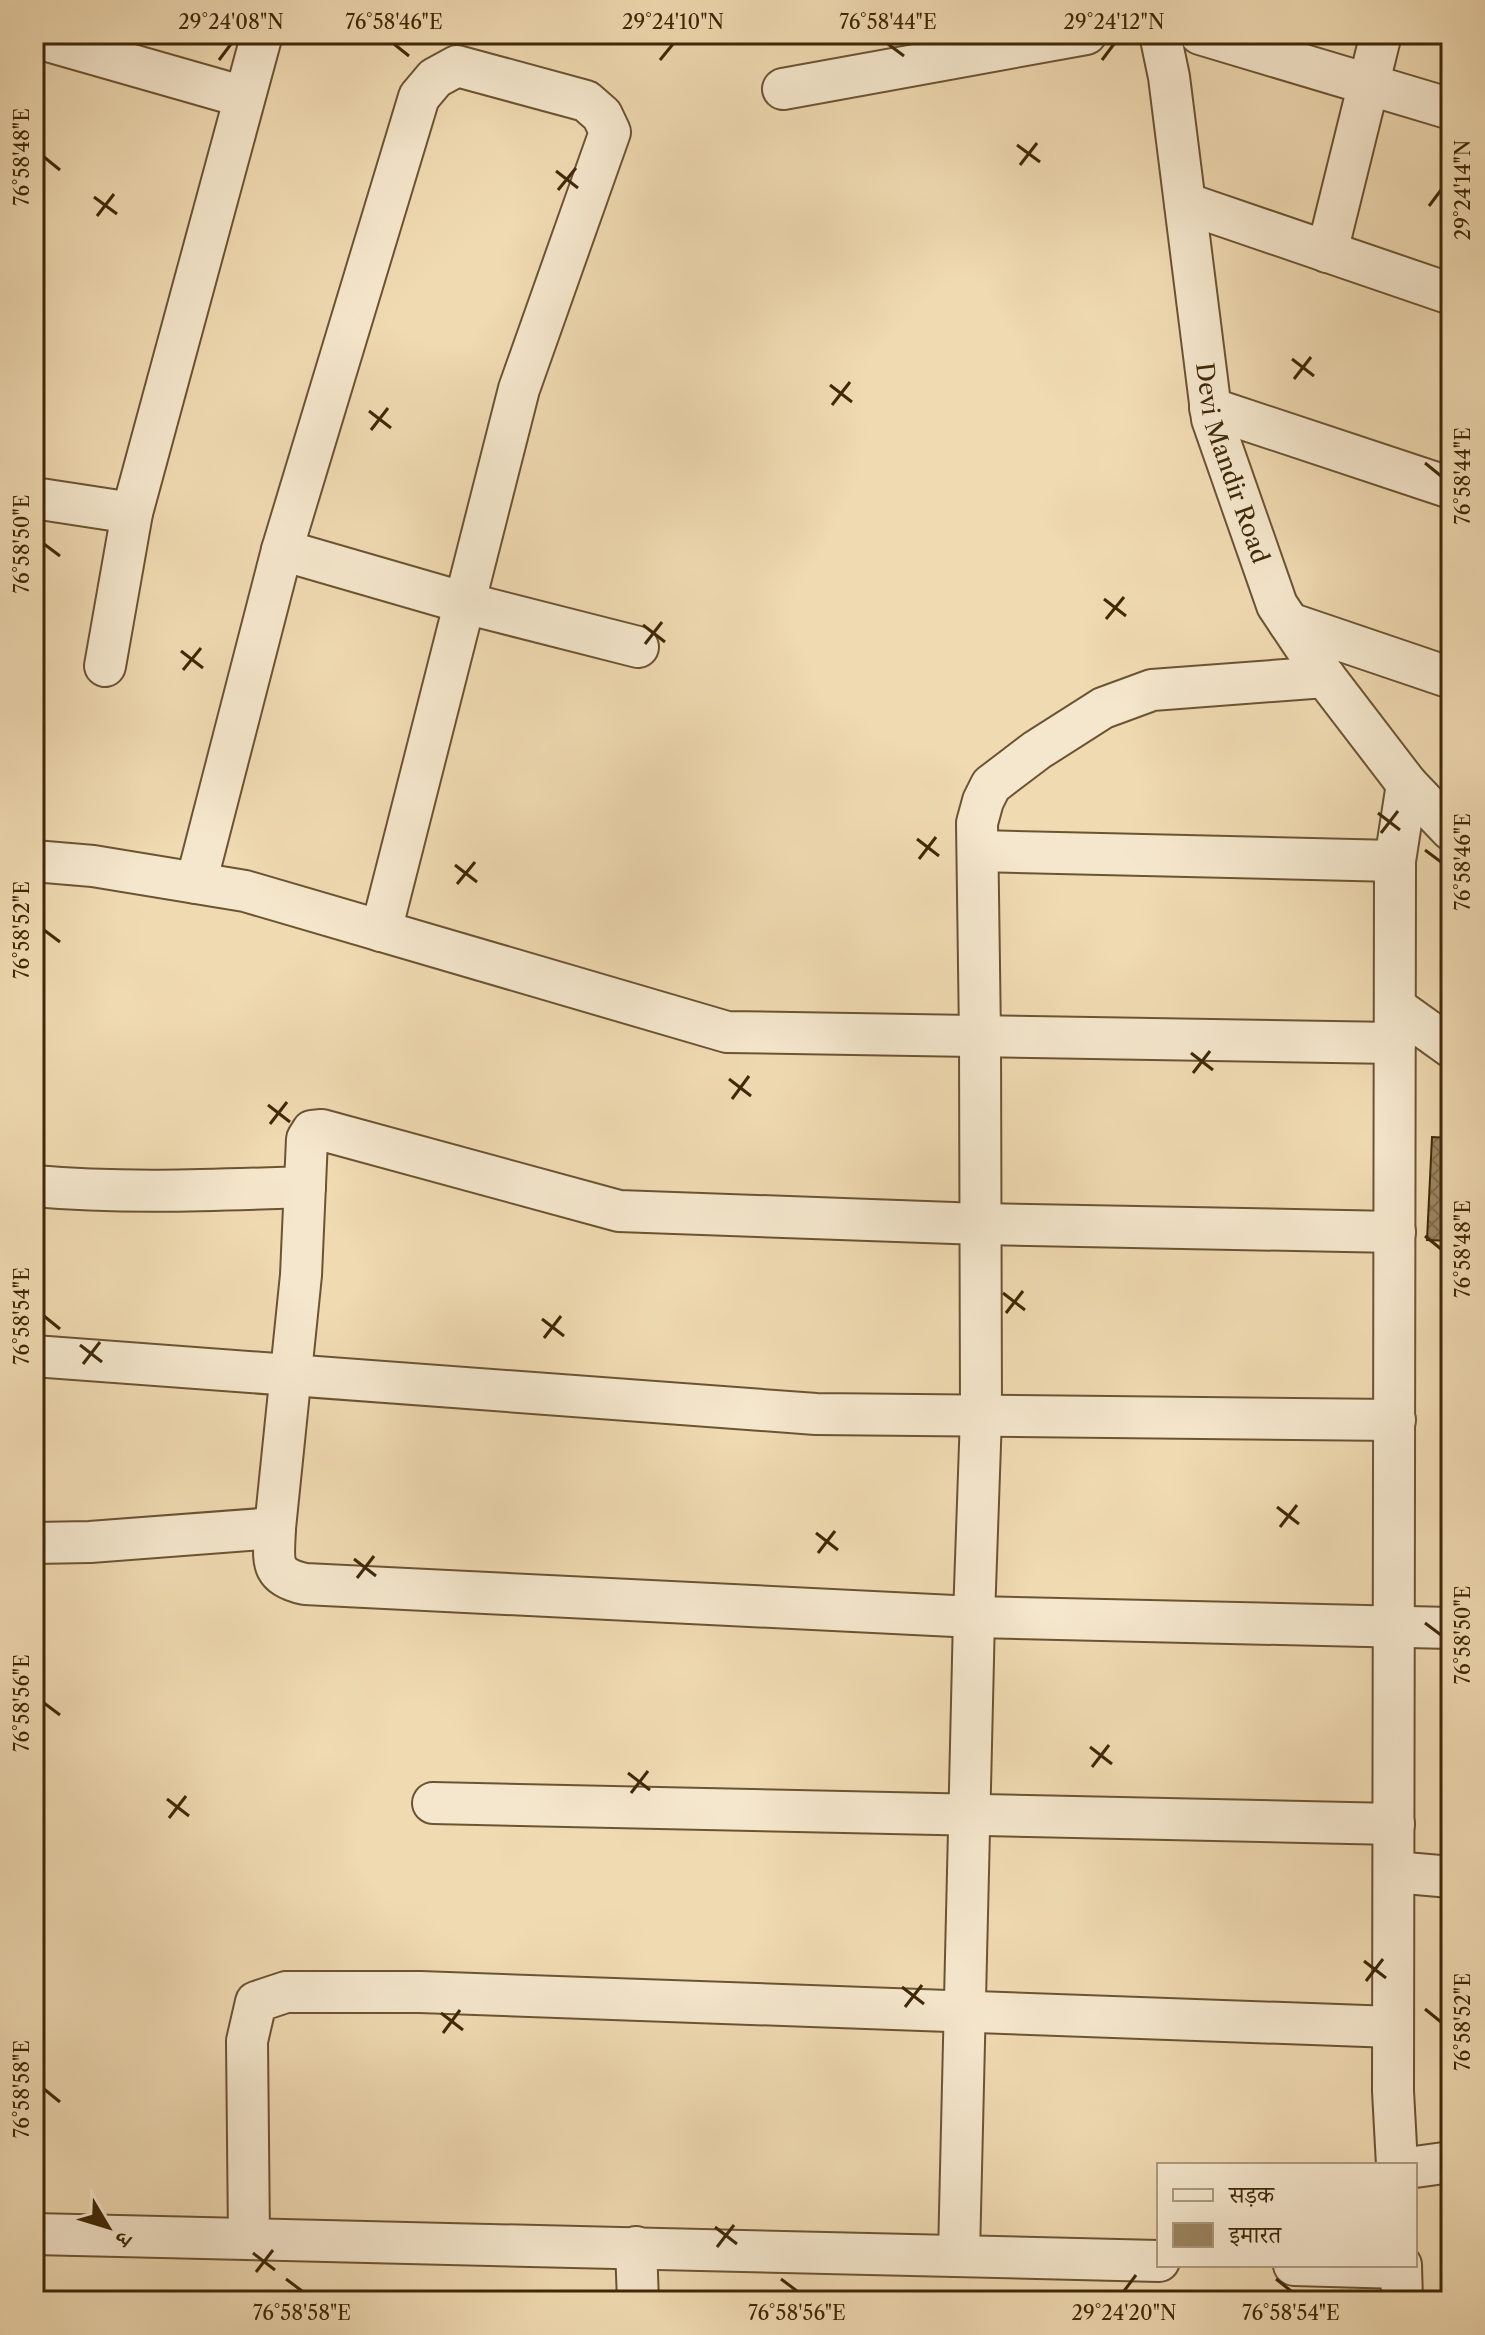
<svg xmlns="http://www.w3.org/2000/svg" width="1485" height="2335" font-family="'Libre Caslon Text','Noto Serif Devanagari',serif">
	<defs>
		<pattern id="building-cross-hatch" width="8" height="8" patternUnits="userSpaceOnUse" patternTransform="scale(2)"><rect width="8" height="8" fill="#9b8560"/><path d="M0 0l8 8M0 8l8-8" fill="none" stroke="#806d4d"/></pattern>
	</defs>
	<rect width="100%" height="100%" fill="#f0dab2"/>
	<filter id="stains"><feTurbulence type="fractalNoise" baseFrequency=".0025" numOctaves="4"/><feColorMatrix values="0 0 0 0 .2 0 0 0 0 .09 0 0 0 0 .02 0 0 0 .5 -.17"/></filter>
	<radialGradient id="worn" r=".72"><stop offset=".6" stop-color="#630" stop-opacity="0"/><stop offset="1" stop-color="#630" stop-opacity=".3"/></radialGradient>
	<!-- building -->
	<polygon fill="url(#building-cross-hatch)" stroke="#3f2807" stroke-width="2" points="1432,1137 1451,1138 1451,1241 1427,1240"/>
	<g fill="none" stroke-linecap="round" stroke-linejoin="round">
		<defs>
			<g id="minor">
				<path id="s1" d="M1160,34L1169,77L1212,419L1277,605L1325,677L1407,784L1451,830"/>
				<polyline points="1200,34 1451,109"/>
				<polyline points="34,37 244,97"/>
				<polyline points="783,89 1086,34"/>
				<polyline points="1185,203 1451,294"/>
				<polyline points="1327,252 1381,34"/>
				<polyline points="1210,408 1451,488"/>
				<polyline points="34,498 132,513"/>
				<polyline points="282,550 465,603 638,647"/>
				<polyline points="1289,623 1451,678"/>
				<polyline points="105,666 132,513 262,34"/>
				<polyline points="978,851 1395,861"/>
				<polyline points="34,861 93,866 245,891 727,1032 1395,1043"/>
				<polyline points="196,883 282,550 419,97 435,78 457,66 586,101 602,115 610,132 519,389 381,931"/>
				<polyline points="1395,1007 1451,1047"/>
				<path d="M34,1186C124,1194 215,1190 305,1187"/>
				<path d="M1395,1232L981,1224L619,1211L322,1130L312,1131L307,1139L301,1275L275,1528C274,1560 268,1576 305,1584L974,1617L1451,1628"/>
				<polyline points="34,1356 816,1414 1395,1420"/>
				<polyline points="34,1543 90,1542 275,1528"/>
				<polyline points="433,1803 1394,1824"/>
				<polyline points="1394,1872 1451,1877"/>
				<polyline points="1397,2165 1393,2091 1395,861 1407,784"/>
				<polyline points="1415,2167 1451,2162"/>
				<polyline points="34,2234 1159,2261"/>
				<polyline points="249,2239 247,2041 256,2002 286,1992 420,1992 1393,2027"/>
				<polyline points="636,2247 638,2301"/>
				<polyline points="959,2255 974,1617 981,1416 980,1036 977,823 983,801 991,785 1037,750 1103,708 1152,690 1325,677"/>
				<polyline points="1294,2265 1401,2268"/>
				<polyline points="1401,2265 1402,2301"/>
			</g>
		</defs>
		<!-- minor casing -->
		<use href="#minor" stroke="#6b5432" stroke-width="44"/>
		<!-- minor -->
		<use href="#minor" stroke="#f5e7cd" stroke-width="40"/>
	</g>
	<!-- ticks -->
	<path fill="none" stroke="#3f2807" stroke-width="3" d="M394,44L409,56M888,44L904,56M219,60L231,44M660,60L673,44M1102,60L1114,44M1017,145L1040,162M44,157L60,170M1020,165L1037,143M556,171L578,188M558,190L576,168M94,197L117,214M1429,206L1441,190M97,216L114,194M1292,359L1314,376M1294,379L1311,357M830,385L852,402M832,405L850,382M369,411L391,428M371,430L388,408M1425,463L1441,476M44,544L60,556M1104,599L1126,616M1106,619L1124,597M643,625L665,642M645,644L662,622M181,651L203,668M183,670L201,648M1378,813L1400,830M1381,833L1398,811M917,839L939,856M1425,850L1441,862M919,859L936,837M455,865L477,882M457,884L475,862M44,930L60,942M1191,1053L1213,1070M1193,1073L1210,1051M729,1079L751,1096M732,1099L749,1076M268,1105L290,1122M270,1124L287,1102M1425,1236L1441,1249M1003,1293L1025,1310M1006,1313L1023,1291M44,1316L60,1329M542,1319L564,1336M544,1338L561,1316M80,1345L102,1362M83,1364L100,1342M1277,1507L1299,1524M1280,1527L1297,1505M816,1533L838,1550M818,1553L835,1531M354,1559L376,1576M357,1578L374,1556M1425,1623L1441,1635M44,1703L60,1715M1090,1747L1112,1764M1092,1767L1109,1745M628,1773L650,1790M631,1793L648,1771M167,1799L189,1816M169,1818L186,1796M1364,1961L1386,1978M1366,1981L1383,1959M902,1987L924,2004M905,2007L922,1985M1425,2009L1441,2022M441,2013L463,2030M443,2033L460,2010M44,2089L60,2102M715,2227L737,2244M717,2247L734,2225M253,2253L275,2270M256,2272L273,2250M286,2279L302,2291M781,2279L797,2291M1276,2279L1291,2291M1124,2291L1136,2275"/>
	<g text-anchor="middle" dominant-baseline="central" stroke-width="6" stroke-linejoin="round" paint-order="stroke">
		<!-- street labels -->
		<g font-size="24" fill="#3f2807" stroke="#f5e7cd">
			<text stroke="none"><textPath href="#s1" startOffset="436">Devi Mandir Road</textPath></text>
		</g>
	</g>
	<!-- margin -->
	<rect width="1485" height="2335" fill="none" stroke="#f0dab2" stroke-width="88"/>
	<!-- legend -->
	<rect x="1157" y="2163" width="260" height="104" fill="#f5e7cd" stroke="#ac9b7e" stroke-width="2"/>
	<rect x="1173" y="2189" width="40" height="12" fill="#f5e7cd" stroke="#ac9b7e" stroke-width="2"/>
	<text x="1229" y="2203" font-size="24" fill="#3f2807">सड़क</text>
	<rect x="1173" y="2223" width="40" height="24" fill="#9b8560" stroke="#ac9b7e" stroke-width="2"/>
	<text x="1229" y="2243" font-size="24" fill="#3f2807">इमारत</text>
	<!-- north arrow -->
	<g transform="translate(108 2227) rotate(128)" stroke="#f5e7cd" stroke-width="6" paint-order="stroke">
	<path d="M0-6L14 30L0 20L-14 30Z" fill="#3f2807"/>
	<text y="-12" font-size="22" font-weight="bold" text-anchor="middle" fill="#3f2807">उ</text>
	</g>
	<rect x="44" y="44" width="1397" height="2247" fill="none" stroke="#3f2807" stroke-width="3"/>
	<g font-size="20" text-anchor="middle" fill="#3f2807">
		<text x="231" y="29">29°24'08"N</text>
		<text x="394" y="29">76°58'46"E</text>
		<text x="673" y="29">29°24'10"N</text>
		<text x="888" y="29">76°58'44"E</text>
		<text x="1114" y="29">29°24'12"N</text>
		<text transform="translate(22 157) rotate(-90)" y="7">76°58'48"E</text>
		<text transform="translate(1463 190) rotate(-90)" y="7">29°24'14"N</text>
		<text transform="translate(1463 476) rotate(-90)" y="7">76°58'44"E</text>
		<text transform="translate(22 544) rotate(-90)" y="7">76°58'50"E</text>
		<text transform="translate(1463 862) rotate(-90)" y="7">76°58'46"E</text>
		<text transform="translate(22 930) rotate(-90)" y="7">76°58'52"E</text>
		<text transform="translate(1463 1249) rotate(-90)" y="7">76°58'48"E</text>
		<text transform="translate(22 1316) rotate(-90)" y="7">76°58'54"E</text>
		<text transform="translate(1463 1635) rotate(-90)" y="7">76°58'50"E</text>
		<text transform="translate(22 1703) rotate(-90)" y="7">76°58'56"E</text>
		<text transform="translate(1463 2022) rotate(-90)" y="7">76°58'52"E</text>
		<text transform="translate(22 2089) rotate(-90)" y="7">76°58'58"E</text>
		<text x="302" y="2320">76°58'58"E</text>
		<text x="797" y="2320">76°58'56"E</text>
		<text x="1124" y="2320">29°24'20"N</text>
		<text x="1291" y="2320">76°58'54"E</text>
	</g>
	<rect width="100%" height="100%" filter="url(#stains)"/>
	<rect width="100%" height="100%" fill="url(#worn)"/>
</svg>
